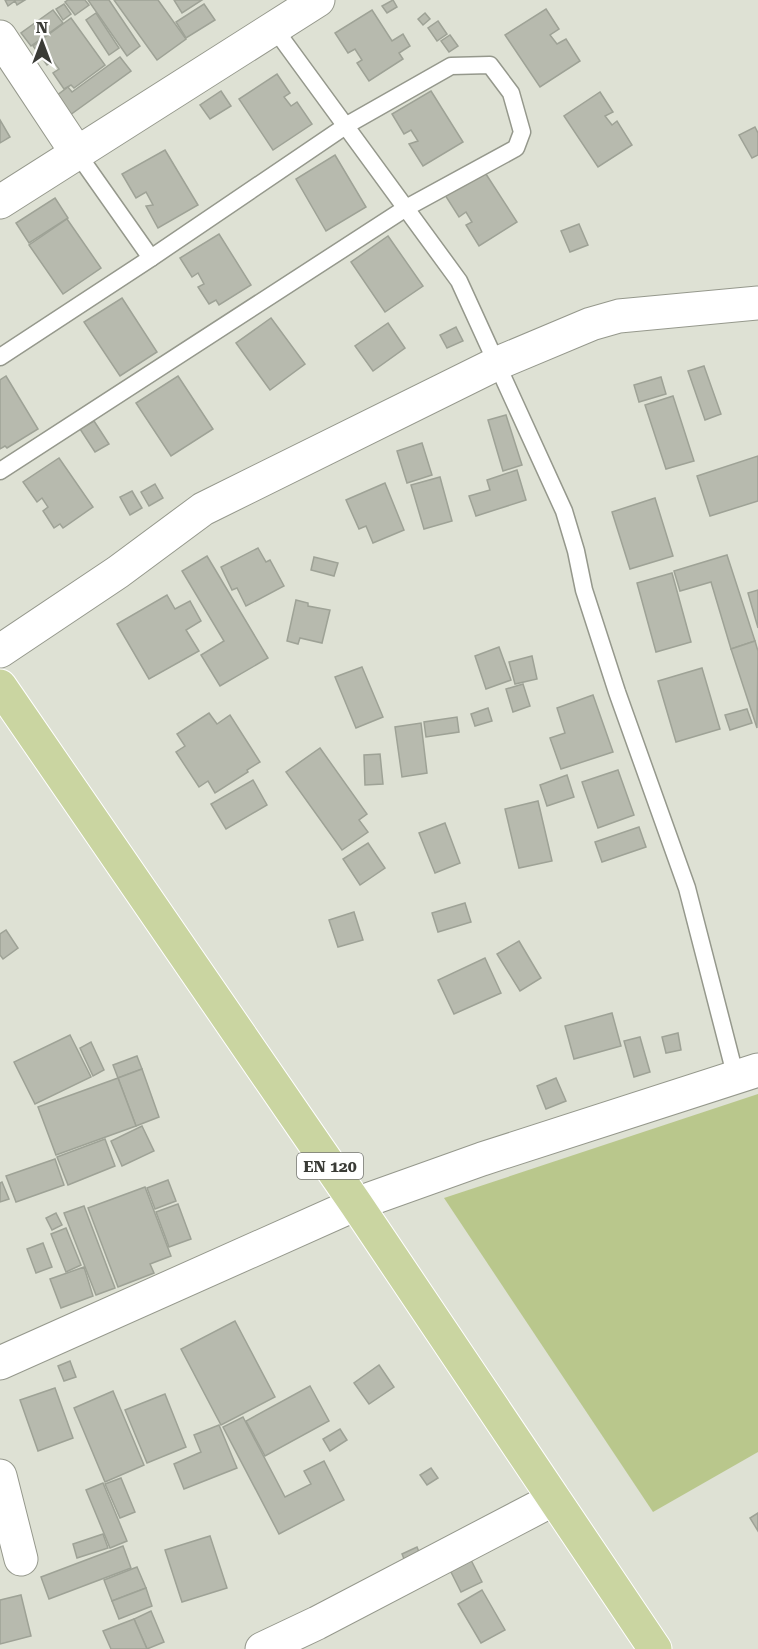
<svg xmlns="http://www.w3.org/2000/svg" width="758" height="1649" font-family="'Roboto Serif',serif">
	<rect width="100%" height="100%" fill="#dee1d4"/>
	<!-- green -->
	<polygon fill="#b9c78c" points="758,1094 758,1452 653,1512 444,1198"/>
	<!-- building -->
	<g fill="#b7baae" stroke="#9ea296" stroke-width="1.5">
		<polygon points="5,0 25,0 17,5 15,1 8,6"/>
		<polygon points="68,0 85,0 89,5 75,15 65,2"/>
		<polygon points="88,0 109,0 140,46 127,56"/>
		<polygon points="114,0 158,0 186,39 157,60"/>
		<polygon points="174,0 202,0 182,13"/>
		<polygon points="393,0 397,7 387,13 382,6"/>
		<polygon points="64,4 71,14 63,20 56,9"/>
		<polygon points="204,4 215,20 186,38 176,22"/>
		<polygon points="546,9 559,29 550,35 557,44 566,39 580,61 540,87 505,35"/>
		<polygon points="53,10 63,23 31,46 21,33"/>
		<polygon points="372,10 392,41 403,34 410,46 399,53 403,59 369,81 357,63 362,60 355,49 348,53 335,33"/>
		<polygon points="96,13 119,48 109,55 86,20"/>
		<polygon points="425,13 430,19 423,25 418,19"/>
		<polygon points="71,18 105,65 74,88 71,85 64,89 53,73 59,69 53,61 47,65 33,46"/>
		<polygon points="438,21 447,34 437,41 428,28"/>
		<polygon points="450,35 458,46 449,52 441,41"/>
		<polygon points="120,57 131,71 70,115 56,96 68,87 72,92"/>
		<polygon points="277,74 290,93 284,97 291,106 297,102 312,124 273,150 239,99"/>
		<polygon points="221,91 231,106 210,119 200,105"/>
		<polygon points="431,91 463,142 423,166 409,144 418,141 411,130 404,134 392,114"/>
		<polygon points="600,92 613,112 605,116 612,125 617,121 632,145 598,167 564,116"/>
		<polygon points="0,120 10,137 0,143"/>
		<polygon points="755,127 758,133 758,155 752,158 739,135"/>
		<polygon points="165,150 198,205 158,228 146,206 153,205 146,192 136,198 122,174"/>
		<polygon points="335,155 366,207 326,231 296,179"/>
		<polygon points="484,171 517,222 479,246 466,225 472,222 466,212 459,217 445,195"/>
		<polygon points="55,198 68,218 29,243 16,223"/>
		<polygon points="67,219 101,268 63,294 29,245"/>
		<polygon points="579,224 588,245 570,252 561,231"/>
		<polygon points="219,234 251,285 219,305 216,300 209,304 198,287 204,284 198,273 192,277 180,258"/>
		<polygon points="388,236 423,286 385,312 351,262"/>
		<polygon points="122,298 157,352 120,376 84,322"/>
		<polygon points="271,318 305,364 270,390 236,343"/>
		<polygon points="388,323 405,348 373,371 355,346"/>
		<polygon points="456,327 463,341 447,348 440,335"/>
		<polygon points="704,366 721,414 705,420 688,371"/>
		<polygon points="6,376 38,429 7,448 5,446 0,449 0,380"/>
		<polygon points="178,376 213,429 171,456 136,403"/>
		<polygon points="661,377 666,394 639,402 634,385"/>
		<polygon points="673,396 694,461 666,469 645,405"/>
		<polygon points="506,415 522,465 503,471 488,420"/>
		<polygon points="94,421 109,444 95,452 80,429"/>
		<polygon points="422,443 432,475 407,483 397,451"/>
		<polygon points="758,456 758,501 710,516 697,476"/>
		<polygon points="59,458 93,507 63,528 60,524 54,528 43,511 48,507 42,498 37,502 23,482"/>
		<polygon points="517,470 526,500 476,516 469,496 490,490 487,480"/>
		<polygon points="440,477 452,521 424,529 411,485"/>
		<polygon points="385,483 404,530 373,543 366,526 359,529 346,500"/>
		<polygon points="155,484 163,498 149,506 141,492"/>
		<polygon points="132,491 142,508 130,515 120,497"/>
		<polygon points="655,498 673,556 630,569 612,512"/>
		<polygon points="258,548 266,562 270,560 284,586 246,606 237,588 232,590 221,567"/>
		<polygon points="727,555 755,641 731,649 711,582 680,591 674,571"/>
		<polygon points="207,556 268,658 220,686 201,655 224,641 182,571"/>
		<polygon points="314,557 338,563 334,576 311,570"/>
		<polygon points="672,573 691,642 656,652 637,583"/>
		<polygon points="758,590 758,628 748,593"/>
		<polygon points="167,595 175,609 190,601 201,621 186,630 199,651 149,679 117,624"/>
		<polygon points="296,600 308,603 308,606 330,610 322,643 300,638 298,644 287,641"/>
		<polygon points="755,641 758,651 757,728 731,649"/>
		<polygon points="499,647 511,680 486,689 475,656"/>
		<polygon points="532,656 537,679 515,684 509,662"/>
		<polygon points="362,667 383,717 356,728 335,677"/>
		<polygon points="702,668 720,729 676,742 658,681"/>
		<polygon points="523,684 530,706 513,712 506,689"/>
		<polygon points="593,695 613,752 561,769 550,738 565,733 557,708"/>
		<polygon points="488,708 492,721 475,726 471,714"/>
		<polygon points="747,709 752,723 730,730 725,715"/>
		<polygon points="209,713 217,724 230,715 260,762 247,770 248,772 215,793 208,781 199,787 176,752 185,746 177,734"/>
		<polygon points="457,717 459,732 426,737 424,722"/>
		<polygon points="421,723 427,773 402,777 395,727"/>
		<polygon points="320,748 367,814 359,820 368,832 342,850 286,772"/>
		<polygon points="380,754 383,784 365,785 364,755"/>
		<polygon points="618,770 634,815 598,828 582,782"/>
		<polygon points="567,775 574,797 547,806 540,785"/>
		<polygon points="253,780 267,805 226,829 211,804"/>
		<polygon points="538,801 552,861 519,868 505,809"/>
		<polygon points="445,823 460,863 435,873 419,833"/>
		<polygon points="639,827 646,847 602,862 595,842"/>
		<polygon points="368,843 385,868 360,885 343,859"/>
		<polygon points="465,903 471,922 438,932 432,913"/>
		<polygon points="354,912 363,940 338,947 329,920"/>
		<polygon points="6,930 18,948 3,959 0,955 0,934"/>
		<polygon points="519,941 541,978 520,991 497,954"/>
		<polygon points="485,958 501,993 454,1014 438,980"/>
		<polygon points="612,1013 621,1046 574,1059 565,1026"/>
		<polygon points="678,1033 681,1050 666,1053 662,1037"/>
		<polygon points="70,1035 91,1077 35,1104 14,1062"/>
		<polygon points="640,1037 650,1072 634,1077 624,1041"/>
		<polygon points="91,1042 104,1070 93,1076 80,1048"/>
		<polygon points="137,1056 142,1069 118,1078 113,1065"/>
		<polygon points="142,1069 159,1117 136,1126 118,1078"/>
		<polygon points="118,1078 136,1126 56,1155 38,1107"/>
		<polygon points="556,1078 566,1101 546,1109 537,1086"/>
		<polygon points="142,1126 154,1151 122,1166 111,1141"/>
		<polygon points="105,1139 115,1166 68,1185 57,1157"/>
		<polygon points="55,1159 64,1185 16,1202 6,1176"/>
		<polygon points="168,1180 176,1201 155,1209 147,1188"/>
		<polygon points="2,1182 9,1199 0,1202 0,1183"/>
		<polygon points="145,1187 171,1256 150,1264 154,1273 118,1287 88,1208"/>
		<polygon points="178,1204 191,1239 169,1247 156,1212"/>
		<polygon points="84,1206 115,1288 96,1295 64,1213"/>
		<polygon points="56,1213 62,1225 52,1230 46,1218"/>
		<polygon points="66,1228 81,1265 66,1272 51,1234"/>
		<polygon points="43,1243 52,1267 36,1273 27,1249"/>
		<polygon points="84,1267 93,1296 61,1308 50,1279"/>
		<polygon points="235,1321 275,1397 221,1425 181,1349"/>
		<polygon points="70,1361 76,1377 64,1381 58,1366"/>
		<polygon points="379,1365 394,1387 369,1404 354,1383"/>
		<polygon points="310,1386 329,1421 265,1456 246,1421"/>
		<polygon points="55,1388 73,1438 38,1451 20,1400"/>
		<polygon points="113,1391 144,1465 105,1482 74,1408"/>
		<polygon points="165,1394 186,1447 147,1463 125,1410"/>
		<polygon points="243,1417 285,1497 311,1484 304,1471 324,1461 344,1500 279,1534 223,1427"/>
		<polygon points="219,1425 237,1468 184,1489 174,1464 201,1452 194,1435"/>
		<polygon points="340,1429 347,1440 330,1451 323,1439"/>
		<polygon points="431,1468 438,1478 427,1485 420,1475"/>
		<polygon points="121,1478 135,1512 120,1518 105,1484"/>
		<polygon points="103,1483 127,1541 110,1548 86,1490"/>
		<polygon points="758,1513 758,1531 750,1518"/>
		<polygon points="103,1534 108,1548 77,1558 73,1544"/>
		<polygon points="210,1536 227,1588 182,1602 165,1550"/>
		<polygon points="123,1546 131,1568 49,1599 41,1577"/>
		<polygon points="417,1547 421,1557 406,1564 402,1554"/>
		<polygon points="469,1556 482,1582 461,1592 448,1566"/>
		<polygon points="137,1567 146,1588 112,1601 104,1580"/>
		<polygon points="146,1588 152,1606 119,1619 112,1601"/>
		<polygon points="482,1590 505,1630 481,1643 458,1604"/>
		<polygon points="21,1595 31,1636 0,1644 0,1600"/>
		<polygon points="151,1611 164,1642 147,1649 134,1619"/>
		<polygon points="134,1619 147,1649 111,1649 103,1631"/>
	</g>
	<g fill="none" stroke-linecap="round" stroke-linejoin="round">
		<defs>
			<g id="lane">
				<polyline points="274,28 459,281 564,511 576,551 584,590 617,692 687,888 736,1078"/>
				<polyline points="77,153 151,258"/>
				<polyline points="0,357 151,258 347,125 451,66 490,65 511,93 522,132 516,148 406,208 0,471"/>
			</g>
			<g id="street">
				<polyline points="0,37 77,153"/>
				<polyline points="0,202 318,0"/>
				<polyline points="0,651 118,572 203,509 498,363 591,324 619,316 758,303"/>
				<polyline points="0,1363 356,1204 482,1159 758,1070"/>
				<polyline points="0,1476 21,1559"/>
				<polyline points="262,1649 317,1623 554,1499"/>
			</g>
			<polyline id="primary" points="0,686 356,1204 655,1649"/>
		</defs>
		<!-- lane casing -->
		<use href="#lane" stroke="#95988c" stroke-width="19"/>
		<!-- street casing -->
		<use href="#street" stroke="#95988c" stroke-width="35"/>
		<!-- primary casing -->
		<use href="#primary" stroke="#fff" stroke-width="35"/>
		<!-- lane -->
		<use href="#lane" stroke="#fff" stroke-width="16"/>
		<!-- street -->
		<use href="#street" stroke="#fff" stroke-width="33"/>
		<!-- primary -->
		<use href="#primary" stroke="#cad5a1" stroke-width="33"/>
	</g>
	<g text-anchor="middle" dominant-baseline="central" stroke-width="4.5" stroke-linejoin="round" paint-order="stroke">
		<!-- shield labels -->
		<rect fill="#fff" stroke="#757672" stroke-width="1.5" x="297" y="1153" width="66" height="26" rx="4.5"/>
		<g font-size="16" font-weight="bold" fill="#3a3b36">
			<text x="330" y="1166">EN 120</text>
		</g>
	</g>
	<!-- north arrow -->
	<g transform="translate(42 42)" stroke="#ffffff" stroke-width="4.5" paint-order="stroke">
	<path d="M0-4.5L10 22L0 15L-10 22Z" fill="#3a3b36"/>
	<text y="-9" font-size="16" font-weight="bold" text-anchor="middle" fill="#3a3b36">N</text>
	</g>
</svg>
